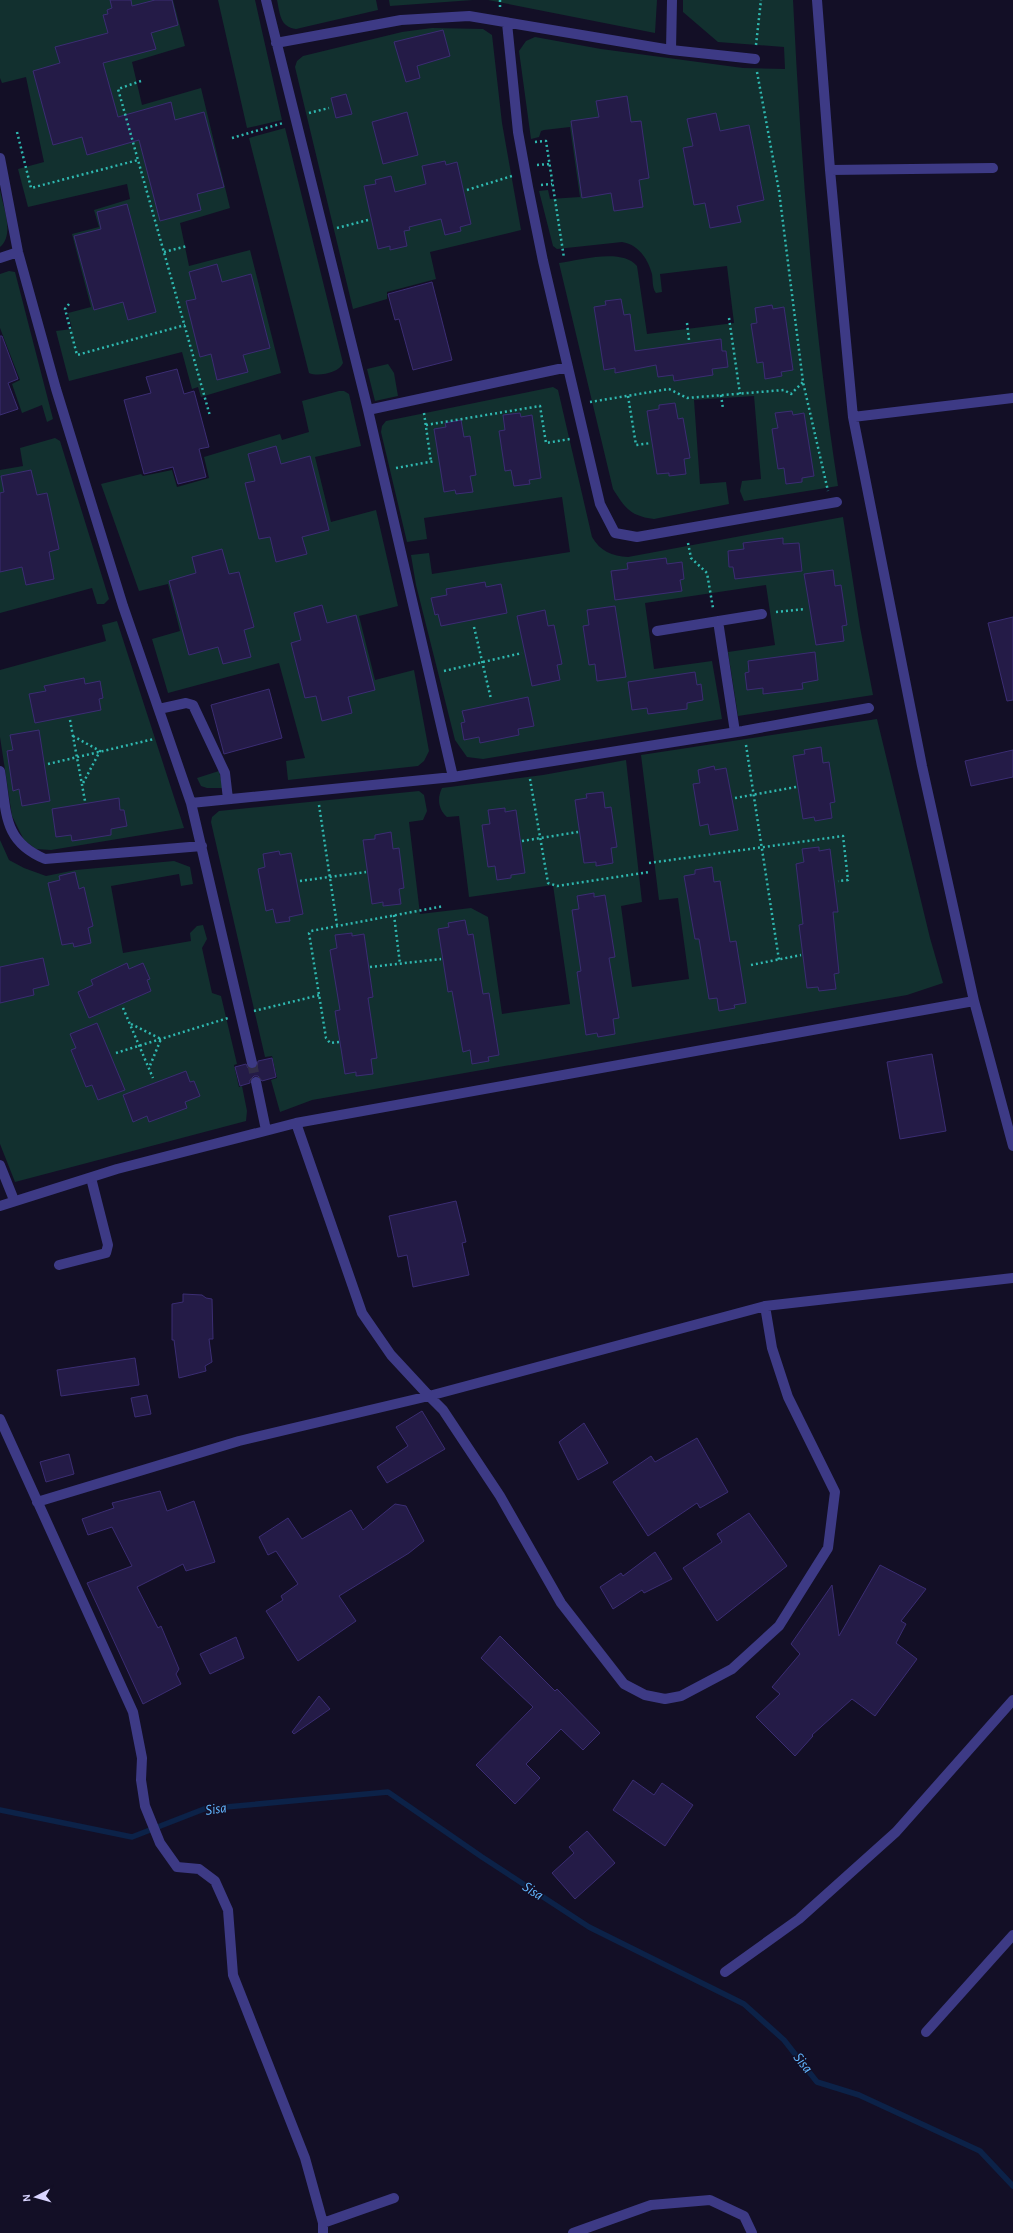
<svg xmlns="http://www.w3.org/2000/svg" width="1013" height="2233" viewBox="0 0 1013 2233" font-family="'Alegreya Sans',sans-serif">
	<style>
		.green { fill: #12302f }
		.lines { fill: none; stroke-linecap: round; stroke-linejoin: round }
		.stream { stroke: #0c2248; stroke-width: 5.5 }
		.building { fill: #241b47; stroke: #3b2d73 }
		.minor-tunnel { stroke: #312d47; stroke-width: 10; stroke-dasharray: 10 5; stroke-linecap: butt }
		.path { stroke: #2fb8b0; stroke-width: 2.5; stroke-dasharray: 2 3; stroke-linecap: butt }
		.service { stroke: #3d3a85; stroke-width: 10 }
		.minor { stroke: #3d3a85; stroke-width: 10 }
		.labels { text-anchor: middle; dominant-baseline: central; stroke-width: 3; stroke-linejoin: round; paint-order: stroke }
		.water-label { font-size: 15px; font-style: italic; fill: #62b6ff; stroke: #130f26 }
	</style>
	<rect width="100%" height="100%" fill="#130f26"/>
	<path class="green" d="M0,0H173L185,46L132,62L142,105L201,88L230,208L180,223L189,266L250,250L281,373L201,397L198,387L192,389L182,352L69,381L56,331L72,329L68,313L91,307L72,234L99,227L94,210L130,199L127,184L28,207L18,169L44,162L26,77L2,83L0,78Z
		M218,0H255L282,120L247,128Z
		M277,0H376L378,10L296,29C280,27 280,14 277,0Z
		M389,0H473L390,6Z
		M488,0H657L655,33Z
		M683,0H793C801,162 813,325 838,486L744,501L740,491L742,481L761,479L754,396L694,400L700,484L726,482L729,504L654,519C630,516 625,508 613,489L559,263C581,260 622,248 637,266L647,334L734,323L727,266L660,274L662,292L656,293C652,288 653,280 652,274C648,259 638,244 622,242L557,249L553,246L539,191L548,190L550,199L580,197L570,127L544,130L541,131L539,137L531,139L519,51L526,41L535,37L601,49L743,68L785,69L784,47L718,42L683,12Z
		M432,28L483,29L492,35L502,123L521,230L430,252L436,279L387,292V299L353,309L295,67L297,61L303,56L402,32Z
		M285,128L343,363C339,373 318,377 309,373L249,138Z
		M0,190C3,207 15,234 0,247Z
		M9,271L15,272L53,419L47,422L42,405L22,413L12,384L20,380L0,328V274Z
		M388,364L394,373L398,396L375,401L367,369Z
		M553,387L558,390L592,537C600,551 612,556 628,557L843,517L860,627L873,695L738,716L728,652L775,645L766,585L645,603L654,669L712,661L722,719L483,759L467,757L455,740L416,585L411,555L429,553L432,574L570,552L562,497L424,518L427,539L407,542L381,432L382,426L386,421Z
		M339,391H344L349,394L361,446L315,457L331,522L376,510L398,606L359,616L375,680L414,670L429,751L424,761L418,766L288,780L286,761L305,758L279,663L168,693L152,639L180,631L168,584L139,591L101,484L141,474L143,476L172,470L177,487L209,478L204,457L280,434L282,440L309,432L302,401Z
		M55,438L60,441L109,599L104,604H97L92,588L0,613V470L23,466L20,448Z
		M117,621L184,828L51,850L36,849L24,840L12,816L0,737V670L106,641L102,625Z
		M877,719L930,938L943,983L907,995L312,1100L280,1112L271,1080L277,1078L272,1056L265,1057L211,822L212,817L219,811L419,791L424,795L427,811L423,820L409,822L420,914L471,908L488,917L502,1014L570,1004L553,885L469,897L459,816L447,817C438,809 437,798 442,788L543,775L626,760L642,902L621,906L632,987L689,979L678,898L659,900L641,755Z
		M219,771L223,788H207L201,786L197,778Z
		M0,840L9,860L24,868L46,876L76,870L174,861L190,867L193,884L181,886L179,874L111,886L123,953L191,941L190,933L197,926L203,925L207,939L202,948L212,993L221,996L237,1064L234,1065L239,1087L242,1086L247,1111L246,1121L15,1182L0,1144Z"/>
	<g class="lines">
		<path class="stream" d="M0,1810L132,1837L204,1809L388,1792L482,1857L589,1927L744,2004L784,2040L817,2082L859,2095L980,2151L1013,2186"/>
	</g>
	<path class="building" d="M110,0H131L132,6L155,0H172L178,25L151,33L156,49L103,63L118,117L171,102L175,120L204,112L224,187L197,194L201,210L160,221L139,140L87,155L82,137L53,145L33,71L60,63L55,47L108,33L103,15L108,14L107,10L112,8Z
		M443,30L450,56L417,66L420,78L406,82L394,42Z
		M346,94L352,114L336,118L331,98Z
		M627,96L631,122L641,121L649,178L639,180L643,207L614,211L611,193L582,198L571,121L599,117L596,101Z
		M407,112L418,155L383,164L372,122Z
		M716,113L720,131L749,125L764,200L737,206L741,222L710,228L705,203L694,205L683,148L693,146L687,119Z
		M445,161L446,165L457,162L471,224L460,227L461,231L445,235L441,219L409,227L410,230L404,231L407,246L390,250V246L378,249L364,186L376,184L375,180L391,176L395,192L426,184L422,166Z
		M127,204L156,312L128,320L123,302L94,310L74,236L101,229L97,212Z
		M217,264L222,282L251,274L270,348L243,355L248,372L217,380L211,354L200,357L186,301L196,299L189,272Z
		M432,282L452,360L413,370L399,319L395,320L388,294Z
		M621,299L624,315L630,314L635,351L721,339L722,351H726L728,367L712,369L713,375L674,381L673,375L658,377L656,365L615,373V368L604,370L594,307L606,305L605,301Z
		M772,305L773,309L784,307L793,370L781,372L782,376L765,379L763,362L757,363L751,324L757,323L755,308Z
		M0,336H2L18,379L8,383L18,409L0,415Z
		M177,369L184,394L194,391L209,447L199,449L206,477L178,484L173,467L144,474L124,400L151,393L146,377Z
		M675,403L678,419L683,418L690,458L684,459L686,474L669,476V473L657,474L647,411L659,409V405Z
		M792,411L793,415L804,413L814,476L802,478V482L786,484L784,468L778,469L772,429L778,428L775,413Z
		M520,413L521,417L532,415L541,478L529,480L530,484L514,486L511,470L505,471L499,431L505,430L503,415Z
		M461,420L464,437L470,436L476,475L470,476L473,492L456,494L455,490L444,492L434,429L446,427L445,423Z
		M276,446L281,464L310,456L329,530L302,537L307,554L276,562L270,537L259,539L245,483L255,481L248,454Z
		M31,470L37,495L47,493L59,549L49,552L54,579L26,585L22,567L0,572V493L4,492L1,476Z
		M783,538V544L799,543L802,571L735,579L733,567H729L728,551L744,549L743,543Z
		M222,549L229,574L239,572L254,627L244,630L251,657L223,664L218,647L189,655L169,581L196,573L192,557Z
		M666,558L667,564L682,562L684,579L680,580L682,591L615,600L611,571L628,569L627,563Z
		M833,570L835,586L841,585L847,625L842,626L844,641L816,645L804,574Z
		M485,582L486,587L501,584L507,613L441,626L438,614L435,615L431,598L447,595L446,589Z
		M322,605L327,623L356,615L375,690L348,697L352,713L322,721L316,696L305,698L291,643L301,640L294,613Z
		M615,606L626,677L597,681L595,664L589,665L583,626L589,625L587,610Z
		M545,610L548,626L554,625L562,664L557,665L560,680L532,686L517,616Z
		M1013,617V700L1007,701L988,623Z
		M815,652L818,680L802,683L803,689L763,694V688L747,690L745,673L749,672L748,661Z
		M695,672L697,685L701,684L703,700L687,703V709L648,714L647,708L632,710L628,682Z
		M84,678L85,684L100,681L103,698L99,699L101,710L35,723L29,694L46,691L44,686Z
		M269,689L282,738L224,754L211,705Z
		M528,697L534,726L518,729L519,735L480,743L479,737L464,740L461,723L465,722L462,711Z
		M39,730L50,801L22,806L19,789L13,791L7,751L13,750L10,735Z
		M821,747L823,763L829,762L835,802L830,803L832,818L815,821L814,817L803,819L793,756L805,754L804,750Z
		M1013,750V777L971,786L965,761Z
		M714,766L715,770L726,768L738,830L710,835L708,824L700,826L693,784L700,783L698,770Z
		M603,792L605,808L611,807L617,847L611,848L613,863L596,866V862L584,863L575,800L587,798L586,794Z
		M119,798L120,810H124L127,826L111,829V835L86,839L72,841L71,835L56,837L52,809Z
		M505,808V812L516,810L525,873L511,875V878L497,880L495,866L488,867L482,825L490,824L488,810Z
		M391,832L393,849L399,848L404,888L399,889L401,904L383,906V902L372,904L363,840L375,839V835Z
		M819,847V851L830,849L838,912H833L839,973L834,974L836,989L819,991L818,987L807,988L799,925L803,924L796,864L804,862L802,849Z
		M279,851L280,855L291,853L303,914L289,917L290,921L276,923L273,909L266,911L258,869L265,867L263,854Z
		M712,867L714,882L720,881L730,942L736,941L746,1003L734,1005L735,1008L719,1011L717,998L709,999L699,939H695L684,876L695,874V870Z
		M75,872L79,889L84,887L93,926L88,928L91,943L74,947L73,943L62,945L48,883L60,880L59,876Z
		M594,893V897L605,895L615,957L609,958L619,1018L613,1019L615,1034L598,1037L597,1033L586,1035L577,972L581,971L572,910L579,909L577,896Z
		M465,920L468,935L473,934L483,994L489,993L499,1055L488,1057L489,1061L472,1064L470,1050L463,1052L452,991L448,992L438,929L449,927L448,923Z
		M352,933V936L364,934L373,997L368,998L377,1058L371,1059L373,1074L356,1076V1072L345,1074L335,1011L340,1010L330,950L337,948L335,935Z
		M43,958L49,985L33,989L34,995L0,1003V967Z
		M127,963L129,969L143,963L150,979L147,980L151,991L89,1018L78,992L93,985L91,980Z
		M97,1023L125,1090L98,1100L92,1085L86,1087L71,1050L76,1048L70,1034Z
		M932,1054L946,1131L900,1139L887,1062Z
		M272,1058L276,1077L262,1081L258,1076H254L250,1080V1083L240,1086L235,1067L246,1064L248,1068L253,1069L257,1067L258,1061Z
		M186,1071L190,1082L194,1081L200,1096L185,1102L187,1108L149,1122L147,1116L133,1122L123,1095Z
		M456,1201L466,1242L462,1243L469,1275L413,1287L407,1255L398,1257L389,1216Z
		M183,1294L202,1295L206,1298L212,1299L213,1339H209L212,1362L205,1366L206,1371L179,1378L174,1340H172V1304L183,1302Z
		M135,1358L139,1385L61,1396L57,1370Z
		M147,1395L151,1414L135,1417L131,1398Z
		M422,1411L445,1449L387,1483L377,1467L408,1446L396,1427Z
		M584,1423L608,1463L578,1480L559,1442Z
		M697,1438L728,1492L700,1508L697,1503L648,1536L613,1482L651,1456L655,1462Z
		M69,1454L74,1474L46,1482L40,1462Z
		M160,1491L167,1511L194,1501L215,1562L186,1571L183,1564L137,1587L158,1628L161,1626L179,1669L176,1674L181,1684L143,1704L87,1583L132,1566L112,1527L88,1535L82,1519L114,1508L112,1503Z
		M395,1504L406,1506L424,1541L409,1553L339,1596L356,1621L298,1661L266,1611L283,1600L281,1596L298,1584L276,1551L268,1555L259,1537L288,1518L302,1539L351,1510L363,1530Z
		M749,1513L787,1566L717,1621L683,1568L722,1542L717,1534Z
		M655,1552L672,1579L644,1593L642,1590L613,1609L600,1587L621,1573L623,1576Z
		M880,1565L926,1589L901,1621L906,1624L896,1643L917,1659L875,1716L852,1699L812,1735L813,1736L795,1756L756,1717L780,1694L772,1687L800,1654L791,1644L832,1585L839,1636Z
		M500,1636L555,1691L557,1689L600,1733L583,1750L561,1729L526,1764L540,1778L515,1804L476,1765L533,1707L481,1658Z
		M236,1637L244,1658L210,1674L200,1654Z
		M319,1696L330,1709L294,1734L292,1732Z
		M633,1780L654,1795L662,1783L693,1805L665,1846L613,1810Z
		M587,1831L615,1863L575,1899L552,1873L574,1853L569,1847Z"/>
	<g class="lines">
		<path class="minor-tunnel" d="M252,1063L256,1082"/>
		<path class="path" d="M500,7V0
			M756,45L761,0
			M757,72L779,191L803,382L828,491
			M141,81L118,89L210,416
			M309,113L329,108
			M17,132L31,188L138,160
			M232,138L283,123
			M535,142L546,141L564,258
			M537,165L549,164
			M541,185L552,184
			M467,190L512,176
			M337,228L368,220
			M164,252L187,246
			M69,304L65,309L77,355L185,325
			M729,318L740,394
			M687,323L689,340
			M721,395L723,409
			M628,396L636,445L651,443
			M590,402L669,389L687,398L784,390L791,394L803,382
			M424,413L431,462
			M426,425L540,406L546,443L570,439
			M396,468L435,461
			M688,543L691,558L707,573L713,608
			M776,612L805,609
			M474,627L491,699
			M444,671L522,653
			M70,720L85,801
			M73,736L100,751L82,785
			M746,745L779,960
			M48,764L154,739
			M530,779L548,883L557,886L650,872
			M735,798L796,787
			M319,805L337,925
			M522,841L578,832
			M649,863L843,836L848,880L838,881
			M300,881L366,872
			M394,915L400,964
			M751,965L801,955
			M370,967L441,959
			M123,1008L153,1078
			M254,1011L320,995
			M131,1024L161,1039L149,1068
			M339,1042L330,1043L326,1038L309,933L311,931L444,906
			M116,1053L228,1018"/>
		<path class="service" d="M718,621L735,732
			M657,631L762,614
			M0,1165L14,1200
			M59,1265L106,1253L108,1245L91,1178"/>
		<path class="minor" d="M266,0L368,410L453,777
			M817,0L830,170L853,417L922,766L974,1001
			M507,23L518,132L528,187L543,261L600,504L615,533L637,537L837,502
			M276,43L401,20L469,16L671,50L755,59
			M671,50L672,0
			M0,158L18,252L56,389L123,606L191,803L252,1063
			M830,170L993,168
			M0,258L18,252
			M368,410L568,367
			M853,417L1013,398
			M159,709L186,703L193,705L225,773L228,799
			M0,771C7,812 2,841 45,859L202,846
			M191,803L453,777L743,731L869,708
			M256,1082L266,1130
			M296,1123L362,1313L391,1355L429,1396L765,1306L1013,1278
			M0,1206L117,1169L296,1123L974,1001L1013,1146
			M0,1419L133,1712L142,1758L141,1780L145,1806L160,1843L177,1867L199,1869L215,1881L228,1910L233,1975L305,2158L323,2223V2233
			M37,1502L239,1441L429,1396L443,1410L500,1496L561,1603L624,1684L645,1695L665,1699L681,1696L732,1669L779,1626L828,1548L835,1492L788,1397L772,1348L765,1306
			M725,1972L799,1919L896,1832L1013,1700
			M926,2032L1013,1935
			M323,2223L394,2198
			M573,2233L651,2205L710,2200L744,2216L752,2233"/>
	</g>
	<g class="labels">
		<g class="water-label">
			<text transform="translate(216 1809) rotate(-8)">Sisa</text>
			<text transform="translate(533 1891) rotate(33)">Sisa</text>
			<text transform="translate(803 2063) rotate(51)">Sisa</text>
		</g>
	</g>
	<g transform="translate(36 2197) rotate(264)" stroke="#130f26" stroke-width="3" paint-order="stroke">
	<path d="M0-3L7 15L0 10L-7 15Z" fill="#d9d4ff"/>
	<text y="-6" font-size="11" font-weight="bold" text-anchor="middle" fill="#d9d4ff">N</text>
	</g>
</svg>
